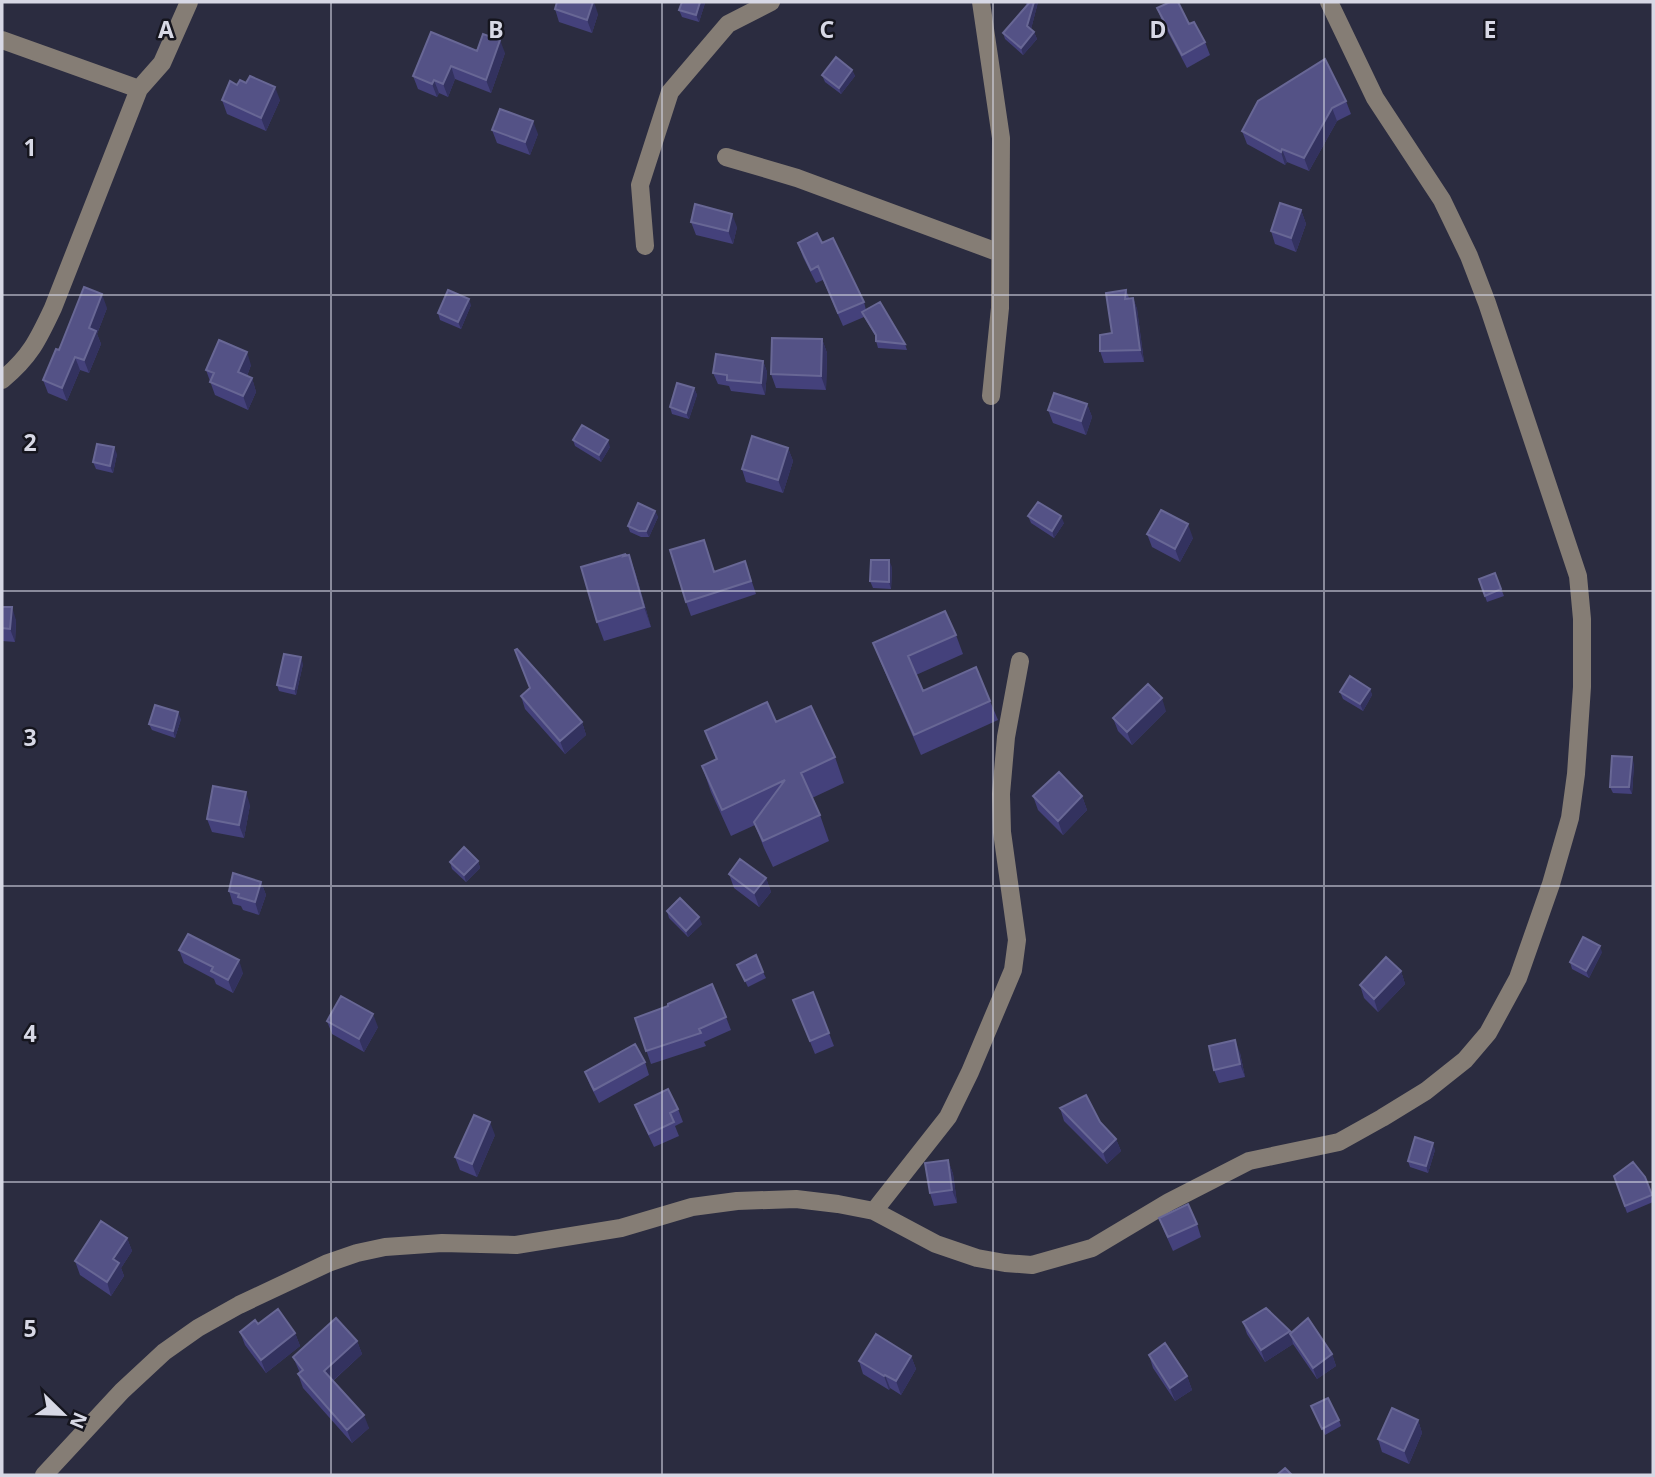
<svg xmlns="http://www.w3.org/2000/svg" width="1655" height="1477" viewBox="0 0 1655 1477" font-family="'Noto Sans',sans-serif">
	<style>
		.lines { fill: none; stroke-linecap: round; stroke-linejoin: round }
		.minor { stroke: #857d75; stroke-width: 18 }
		.wall { fill: #44417b }
		.shaded-wall { fill: #33325f }
		.building { fill: #545286; stroke: #686795; stroke-width: 2 }
		.grid { fill: none; stroke: #d7d8e5; stroke-width: 2; stroke-opacity: 0.55 }
		.grid-label { font-size: 23px; text-anchor: middle; font-weight: bold; fill: #d7d8e5; stroke: #15151e; stroke-width: 5; stroke-linejoin: round; paint-order: stroke }
	</style>
	<rect width="100%" height="100%" fill="#2b2c40"/>
	<g class="lines">
		<path class="minor" d="M981,2L1001,138L1000,308L991,396
			M2,40L139,89
			M726,157L797,178L1000,253
			M645,246L640,185L670,92L728,24L771,2
			M2,380C30,357 38,340 53,308L139,89L162,63L189,2
			M874,1211L948,1117L970,1072L1013,970L1017,940L1002,832L1001,794L1006,737L1020,661
			M44,1475L122,1391L164,1352L198,1328L239,1305L328,1263L357,1253L385,1247L442,1243L516,1245L621,1228L692,1207L737,1201L796,1199L838,1204L874,1211L936,1244L977,1258L1005,1263L1032,1265L1092,1248L1169,1202L1249,1161L1339,1142L1382,1118L1426,1091L1465,1060L1488,1033L1518,978L1551,884L1570,818L1576,774L1582,687V619L1578,576L1487,303L1469,256L1442,200L1375,98L1329,2"/>
	</g>
	<path class="wall" d="M1023,2H1038L1031,29L1034,32L1037,39L1023,55L1005,39L1003,33L1027,4Z
		M705,3L699,22L682,17L679,10Z
		M1157,8L1189,24L1205,42L1210,55L1187,68L1162,21Z
		M555,9L598,14L592,33L559,22Z
		M477,51L505,53L491,93L455,79L448,97L439,93L437,97L418,89L413,76Z
		M852,70L855,76L841,94L825,82L822,75Z
		M222,100H280L266,131L227,114Z
		M1346,101L1351,114L1337,121L1309,171L1287,162L1285,165L1247,144L1242,131Z
		M492,130L538,134L530,155L497,143Z
		M1301,210L1306,224L1296,252L1275,244L1271,231Z
		M691,222L737,227L733,244L696,235Z
		M798,243H822L864,302L866,310L905,344L907,350L878,348L876,341V337L864,317L843,326L823,280L816,283L803,257Z
		M1126,290L1129,298H1133L1137,309L1144,362L1104,363L1100,351L1112,333Z
		M471,305L461,329L440,320L438,313Z
		M107,308L97,334L101,344L89,373L80,370L67,401L48,393L43,380L59,350Z
		M822,339L827,353L826,390L776,388L771,374Z
		M763,361L767,372L765,395L731,391L729,386L718,384L713,373Z
		M251,365L247,376L252,378L256,392L248,410L215,395L206,370Z
		M694,388L697,395L689,419L672,414L670,407Z
		M1087,404L1092,417L1086,435L1053,423L1048,410Z
		M573,440L610,447L601,462L575,446Z
		M788,448L793,461L783,493L746,482L742,469Z
		M117,454L113,473L96,469L93,462Z
		M655,511L658,517L649,537H641L630,532L628,526Z
		M1028,516L1064,523L1054,538L1031,523Z
		M1147,534L1193,538L1180,562L1152,547Z
		M704,540L714,572L745,561L756,594L691,616L686,602Z
		M626,554V556L629,555L636,575L651,627L604,641L597,622Z
		M892,567L891,589L873,588L870,581Z
		M1495,573L1504,596L1487,602L1479,579Z
		M2,607L16,620L15,642L2,641Z
		M956,635L963,654L916,675L923,691L990,701L998,720L921,755L881,663L873,643Z
		M303,664L296,695L279,691L277,685Z
		M530,688L582,722L586,735L565,754L525,709L521,696Z
		M1370,689L1372,695L1363,711L1343,699L1340,692Z
		M1166,711L1132,745L1118,731L1113,718Z
		M181,719L175,738L152,730L149,724Z
		M776,722L835,757L844,783L812,798L820,815L829,841L773,867L764,848L755,825L731,836L711,792L702,766L716,759L705,731Z
		M1634,764L1632,794L1613,793L1610,787Z
		M1033,796H1082L1087,810L1063,835L1038,810Z
		M250,805L244,838L212,832L207,819Z
		M478,861L480,868L466,882L452,869L450,862Z
		M729,874L766,878L771,892L759,907L734,888Z
		M261,882L266,895L259,915L243,910L241,906L233,904L229,891Z
		M667,911L702,924L688,937L669,918Z
		M179,950L243,973L233,993L216,984L214,979L184,963Z
		M1602,952L1589,978L1572,969L1570,962Z
		M737,965L763,972L766,978L748,987Z
		M1401,971L1405,984L1378,1012L1364,998L1360,985Z
		M813,992L834,1046L815,1054L793,1000Z
		M726,1017L731,1030L704,1042L706,1046L651,1064L635,1018Z
		M327,1021L378,1027L364,1052L332,1034Z
		M1240,1053L1245,1077L1219,1083L1214,1070Z
		M645,1062L649,1075L599,1103L590,1085L585,1072Z
		M635,1105L678,1109L683,1122L675,1126L679,1136L654,1147L640,1118Z
		M1060,1108L1100,1122L1116,1139L1121,1151L1107,1164L1064,1121Z
		M495,1135L477,1177L460,1170L455,1157Z
		M1435,1150L1428,1173L1410,1167L1408,1161Z
		M948,1160L953,1174L957,1203L934,1206L930,1193Z
		M1614,1176L1645,1177L1653,1202L1627,1213Z
		M1159,1218L1197,1224L1201,1237L1173,1251L1164,1231Z
		M127,1238L132,1251L121,1268L124,1276L111,1296L80,1275L75,1261Z
		M1243,1322L1290,1331L1291,1334L1332,1354L1336,1366L1317,1379L1293,1344L1265,1362L1247,1334Z
		M258,1324L295,1333L300,1346L266,1373L245,1345L240,1332Z
		M357,1341L362,1354L333,1381L369,1428L352,1443L303,1388L298,1374L300,1373L293,1357Z
		M1149,1355L1187,1376L1192,1390L1175,1401L1153,1368Z
		M911,1356L916,1369L901,1395L890,1388L889,1390L863,1374L859,1361Z
		M1311,1406L1339,1420L1341,1426L1325,1435Z
		M1418,1420L1422,1433L1409,1464L1382,1452L1378,1439Z"/>
	<path class="shaded-wall" d="M594,2L598,14L592,33L587,20Z
		M700,2L705,3L699,22L696,15Z
		M1034,2H1038L1030,33L1027,26Z
		M1034,32L1037,39L1023,55L1021,48Z
		M500,40L505,53L491,93L486,80Z
		M451,66L455,79L448,97L443,84Z
		M852,70L855,76L841,94L839,88Z
		M434,80L439,93L437,97L432,84Z
		M275,87L280,100L266,131L261,118Z
		M1332,108L1337,121L1309,171L1304,158Z
		M533,121L538,134L530,155L525,142Z
		M1282,149L1287,162L1285,165L1281,152Z
		M1301,210L1306,224L1296,252L1291,238Z
		M732,214L737,227L733,244L728,231Z
		M102,294L107,308L97,334L101,344L89,373L84,360L89,328Z
		M1133,298L1137,309L1144,362L1140,350Z
		M469,299L471,305L461,329L458,322Z
		M822,339L827,353L826,390L821,376Z
		M247,352L251,365L243,386L238,372Z
		M75,357L80,370L67,401L62,388Z
		M763,361L767,372L765,395L761,383Z
		M252,378L256,392L248,410L243,396Z
		M694,388L697,395L689,419L686,413Z
		M1087,404L1092,417L1086,435L1081,421Z
		M608,440L610,447L601,462L599,455Z
		M114,447L117,454L113,473L110,466Z
		M788,448L793,461L783,493L778,480Z
		M655,511L658,517L649,537L646,531Z
		M1061,516L1064,523L1054,538L1052,531Z
		M1188,524L1193,538L1180,562L1175,549Z
		M629,555L636,575L651,627L644,607Z
		M889,560L892,567L891,589L889,582Z
		M12,607L16,620L15,642L10,629Z
		M301,657L303,664L296,695L294,689Z
		M1370,689L1372,695L1363,711L1360,704Z
		M1162,698L1166,711L1132,745L1127,732Z
		M178,712L181,719L175,738L173,731Z
		M582,722L586,735L565,754L560,741Z
		M1632,757L1634,764L1632,794L1629,787Z
		M246,792L250,805L244,838L239,825Z
		M1082,796L1087,810L1063,835L1058,821Z
		M478,861L480,868L466,882L464,875Z
		M766,878L771,892L759,907L754,893Z
		M261,882L266,895L259,915L255,902Z
		M699,917L702,924L688,937L686,931Z
		M1600,946L1602,952L1589,978L1586,971Z
		M239,960L243,973L233,993L228,980Z
		M1401,971L1405,984L1378,1012L1374,999Z
		M373,1014L378,1027L364,1052L359,1039Z
		M1235,1040L1240,1053L1245,1077L1240,1064Z
		M490,1122L495,1135L477,1177L472,1164Z
		M1116,1139L1121,1151L1107,1164L1103,1152Z
		M1433,1143L1435,1150L1428,1173L1426,1166Z
		M948,1160L953,1174L957,1203L952,1190Z
		M127,1238L132,1251L121,1268L124,1276L111,1296L107,1282L113,1259Z
		M1290,1331L1293,1344L1265,1362L1261,1350Z
		M295,1333L300,1346L266,1373L261,1360Z
		M357,1341L362,1354L329,1384L324,1371Z
		M1332,1354L1336,1366L1317,1379L1313,1368Z
		M911,1356L916,1369L901,1395L896,1381Z
		M885,1375L890,1388L889,1390L884,1376Z
		M1187,1376L1192,1390L1175,1401L1170,1388Z
		M364,1415L369,1428L352,1443L347,1430Z
		M1418,1420L1422,1433L1409,1464L1404,1451Z"/>
	<path class="building" d="M557,2H593L587,20L555,9Z
		M682,2H700L696,15L679,10Z
		M1030,2H1034L1027,26L1034,32L1021,48L1003,33Z
		M1170,2H1178L1189,24L1194,22L1205,42L1182,55L1157,8Z
		M431,32L477,51L483,34L500,40L486,80L451,66L443,84L434,80L432,84L413,76Z
		M836,57L852,70L839,88L822,75Z
		M1325,59L1346,101L1332,108L1304,158L1282,149L1281,152L1242,131L1258,101Z
		M250,76L275,87L261,118L222,100L230,81L237,85L240,80L246,83Z
		M500,109L533,121L525,142L492,130Z
		M1280,203L1301,210L1291,238L1271,231Z
		M695,204L732,214L728,231L691,222Z
		M817,233L822,243L833,238L864,302L838,313L818,266L811,270L798,243Z
		M84,287L102,294L89,328L96,331L84,360L75,357L62,388L43,380L56,349L59,350Z
		M448,290L469,299L458,322L438,313Z
		M1126,290L1125,299L1133,298L1140,350L1100,351V335L1112,333L1106,293Z
		M880,302L905,344L876,341V335L862,312Z
		M772,338L822,339L821,376L771,374Z
		M219,340L247,352L238,372L252,378L243,396L210,382L214,373L206,370Z
		M716,354L763,361L761,383L727,380V375L713,373Z
		M677,383L694,388L686,413L670,407Z
		M1054,393L1087,404L1081,421L1048,410Z
		M582,425L608,440L599,455L573,440Z
		M752,436L788,448L778,480L742,469Z
		M97,444L114,447L110,466L93,462Z
		M1038,502L1061,516L1052,531L1028,516Z
		M638,503L655,511L646,531H639L628,526Z
		M1161,510L1188,524L1175,549L1147,534Z
		M704,540L714,572L745,561L751,581L686,602L670,550Z
		M626,554L624,556L629,555L644,607L597,622L581,567Z
		M871,560H889V582L870,581Z
		M1495,573L1501,589L1485,596L1479,579Z
		M2,607H12L10,629L2,628Z
		M945,611L956,635L908,656L923,691L976,667L990,701L914,735L873,643Z
		M517,649L582,722L560,741L521,696L530,688L515,650Z
		M284,654L301,657L294,689L277,685Z
		M1350,676L1370,689L1360,704L1340,692Z
		M1148,684L1162,698L1127,732L1113,718Z
		M767,702L776,722L811,706L835,757L801,773L820,815L763,841L754,822L785,780L722,810L702,766L717,759L705,731Z
		M155,705L178,712L173,731L149,724Z
		M1612,756L1632,757L1629,787H1610Z
		M1059,772L1082,796L1058,821L1033,796Z
		M213,786L246,792L239,825L207,819Z
		M464,847L478,861L464,875L450,862Z
		M740,859L766,878L754,893L729,874Z
		M233,873L261,882L255,902L238,897L239,894L229,891Z
		M680,898L699,917L686,931L667,911Z
		M188,934L239,960L228,980L211,971L213,967L179,950Z
		M1583,937L1600,946L1586,971L1570,962Z
		M756,955L763,972L745,981L737,965Z
		M1386,957L1401,971L1374,999L1360,985Z
		M712,984L726,1017L699,1029L701,1033L646,1051L635,1018L668,1006V1004Z
		M813,992L829,1033L810,1041L793,1000Z
		M341,996L373,1014L359,1039L327,1021Z
		M1235,1040L1240,1064L1214,1070L1209,1046Z
		M635,1044L645,1062L594,1090L585,1072Z
		M668,1089L678,1109L670,1113L674,1122L649,1134L635,1105Z
		M1086,1095L1100,1122L1116,1139L1103,1152L1060,1108Z
		M474,1115L490,1122L472,1164L455,1157Z
		M1415,1137L1433,1143L1426,1166L1408,1161Z
		M948,1160L952,1190L930,1193L925,1163Z
		M1633,1162L1645,1177L1652,1195L1625,1206L1614,1176Z
		M1188,1204L1197,1224L1168,1237L1159,1218Z
		M101,1221L127,1238L113,1259L119,1263L107,1282L75,1261Z
		M1266,1308L1290,1331L1261,1350L1243,1322Z
		M278,1309L295,1333L261,1360L240,1332L255,1320L258,1324Z
		M336,1318L357,1341L324,1371L364,1415L347,1430L298,1374L303,1370L293,1357Z
		M1308,1318L1332,1354L1313,1368L1290,1334Z
		M876,1334L911,1356L896,1381L885,1375L884,1376L859,1361Z
		M1165,1343L1187,1376L1170,1388L1149,1355Z
		M1328,1398L1339,1420L1322,1429L1311,1406Z
		M1392,1408L1418,1420L1404,1451L1378,1439Z
		M1285,1468L1292,1475H1277Z"/>
	<path class="grid" d="M331,2V1475M662,2V1475M993,2V1475M1324,2V1475M2,295H1653M2,591H1653M2,886H1653M2,1182H1653"/>
	<g class="grid-label">
		<text x="166" y="38">A</text>
		<text x="496" y="38">B</text>
		<text x="827" y="38">C</text>
		<text x="1158" y="38">D</text>
		<text x="1490" y="38">E</text>
		<text x="30" y="156">1</text>
		<text x="30" y="451">2</text>
		<text x="30" y="746">3</text>
		<text x="30" y="1042">4</text>
		<text x="30" y="1337">5</text>
	</g>
	<rect width="1655" height="1477" fill="none" stroke="#d7d8e5" stroke-width="7"/>
	<g transform="translate(63 1414) rotate(113)" stroke="#15151e" stroke-width="5" paint-order="stroke">
	<path d="M0-5L12 26L0 18L-12 26Z" fill="#d7d8e5"/>
	<text y="-10" font-size="19" font-weight="bold" text-anchor="middle" fill="#d7d8e5">N</text>
	</g>
</svg>
